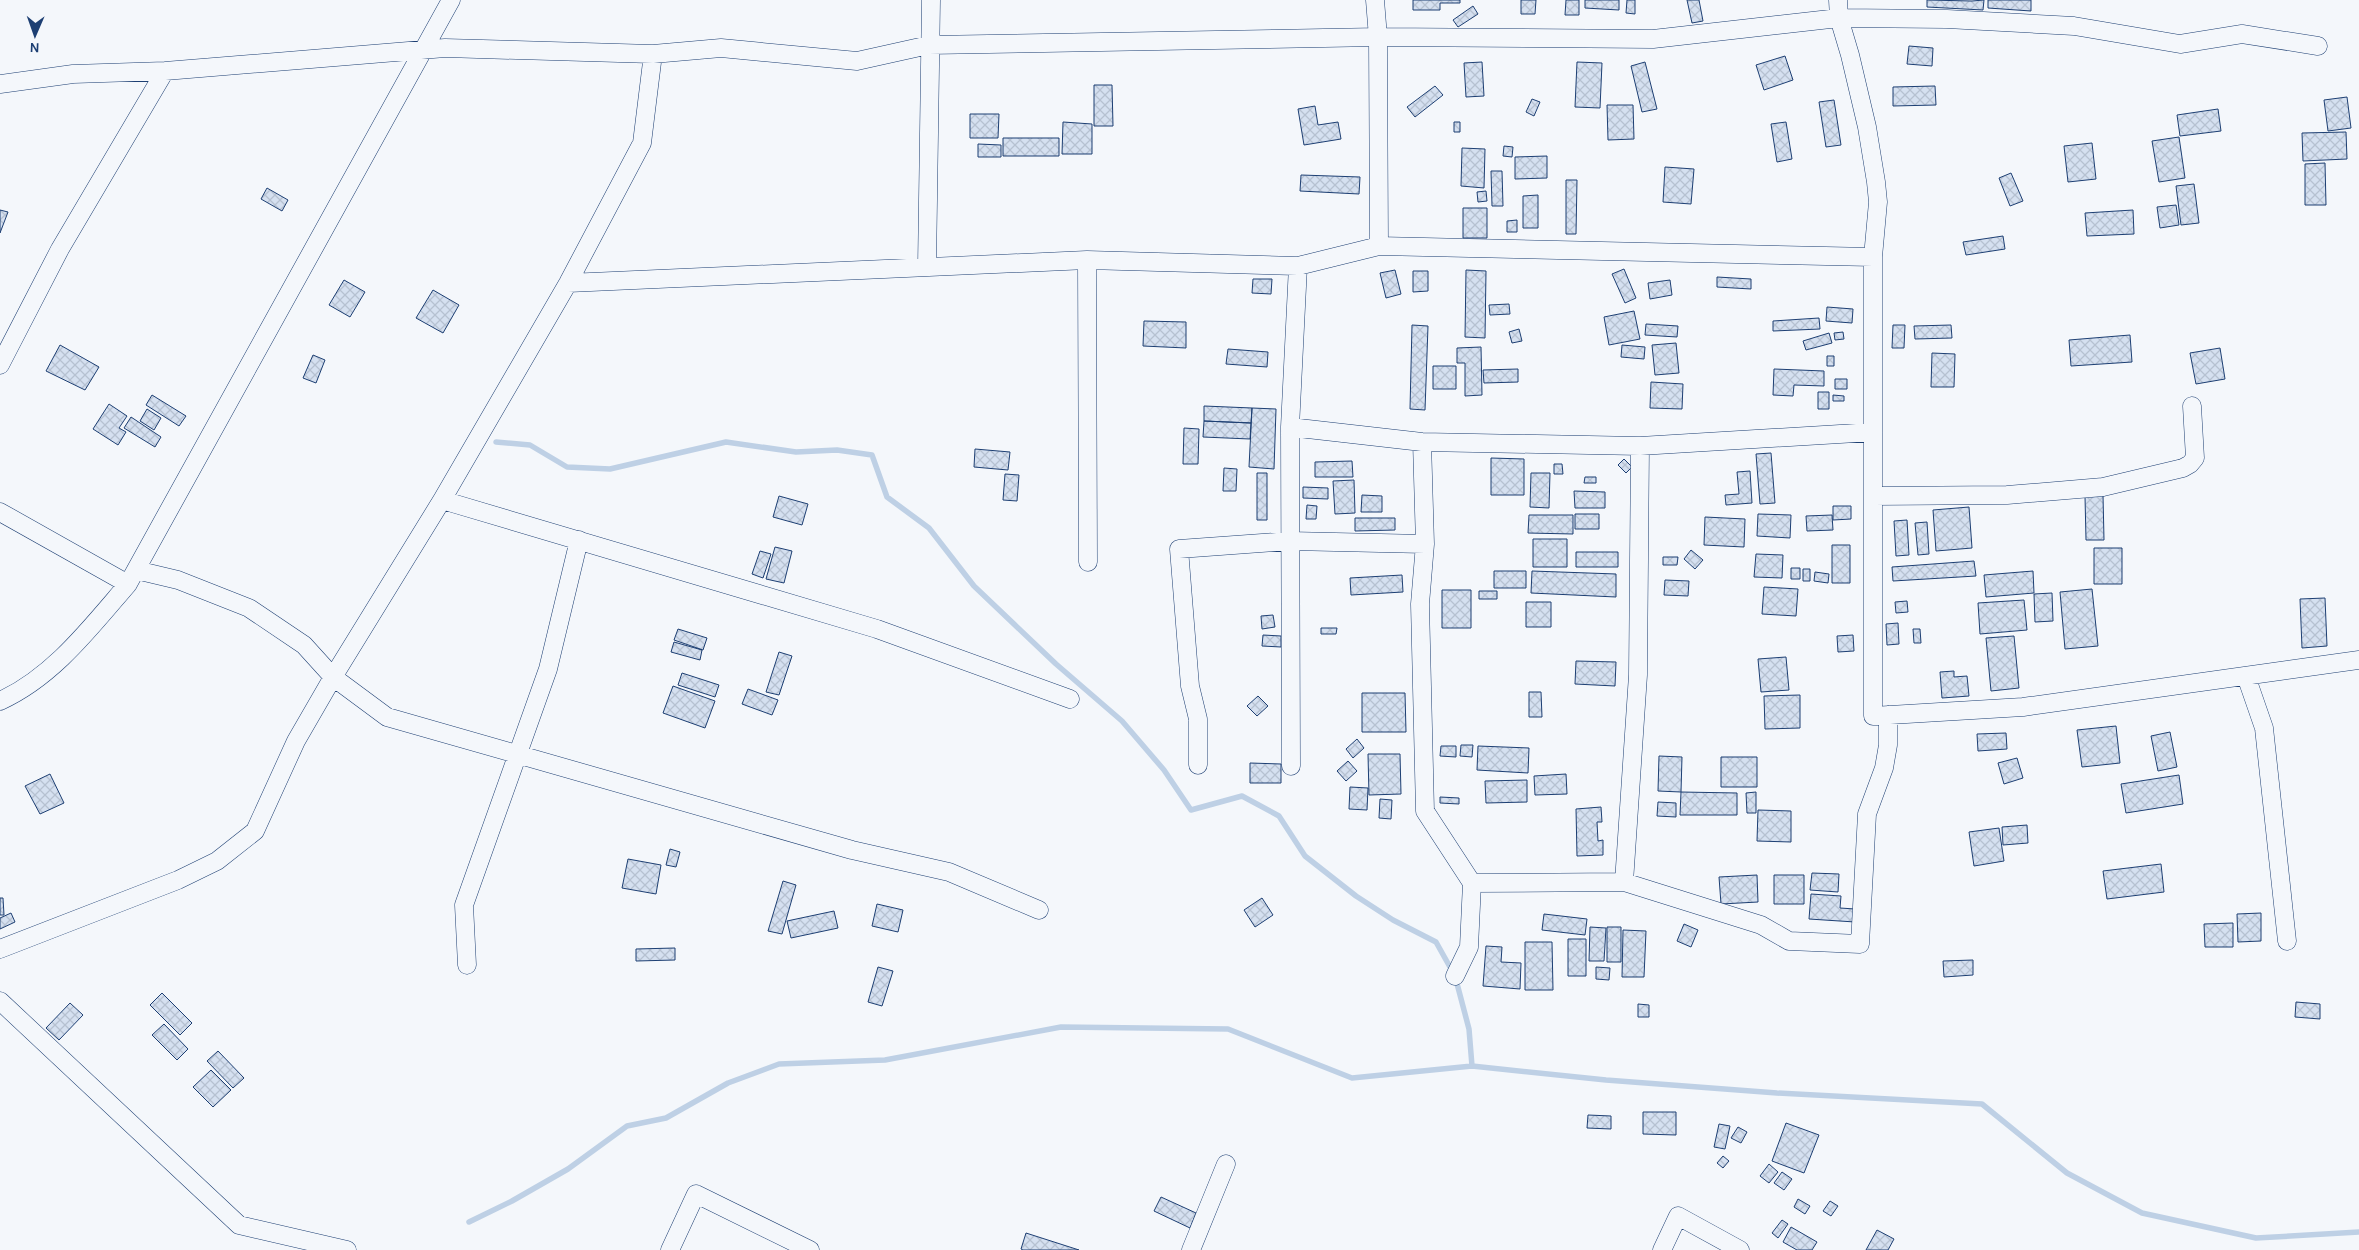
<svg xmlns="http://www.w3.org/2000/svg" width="2359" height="1250" viewBox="0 0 2359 1250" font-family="Karla,sans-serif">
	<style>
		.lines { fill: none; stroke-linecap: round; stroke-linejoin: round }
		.stream { stroke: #bed0e5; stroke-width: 5.5 }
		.building { fill: url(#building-cross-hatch); stroke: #1d3f73 }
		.street-casing { stroke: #1d3f73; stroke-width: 19 }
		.street { stroke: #f4f7fb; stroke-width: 18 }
	</style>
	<defs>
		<pattern id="building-cross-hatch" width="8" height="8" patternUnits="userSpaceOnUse" patternTransform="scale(1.25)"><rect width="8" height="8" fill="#d5e0f0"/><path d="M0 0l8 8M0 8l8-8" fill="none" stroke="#b6c1d1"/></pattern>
	</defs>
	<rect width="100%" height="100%" fill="#f4f7fb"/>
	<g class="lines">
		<path class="stream" d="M496,442L530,445L567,467L610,469L726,442L796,452L837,450L872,455L887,497L929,528L974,586L1056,664L1122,721L1164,770L1191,810L1242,796L1279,816L1305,856L1356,896L1393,920L1436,942L1455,976L1469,1029L1472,1066
			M469,1222L512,1201L568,1169L627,1126L666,1118L728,1083L779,1064L885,1060L1061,1027L1228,1029L1352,1078L1472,1066L1606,1080L1777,1093L1982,1104L2067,1173L2142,1213L2256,1238L2359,1232"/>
	</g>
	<path class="building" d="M1413,0H1460V3H1440V10H1413Z
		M1521,0H1536L1535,14H1521Z
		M1566,0H1579V15H1565Z
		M1585,0H1619V10L1585,8Z
		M1627,0H1635V14L1626,13Z
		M1687,0H1699L1703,21L1692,23Z
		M1927,0L1972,1L1984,0L1983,10L1927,7Z
		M1988,0H2031V11L1988,8Z
		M1473,6L1478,14L1458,27L1453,20Z
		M1909,46L1933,48L1932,66L1907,64Z
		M1785,56L1793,80L1764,90L1756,65Z
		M1482,62L1484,96L1466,97L1464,63Z
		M1577,62L1602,63L1600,108L1575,107Z
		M1645,62L1657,109L1642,112L1631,66Z
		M1094,85H1112L1113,126H1094Z
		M1435,86L1443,95L1415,117L1407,107Z
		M1935,86L1936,105L1893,106V87Z
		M2347,97L2351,128L2328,131L2324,100Z
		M1532,99L1540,102L1534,116L1526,112Z
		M1834,100L1841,145L1826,147L1819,102Z
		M1607,105H1633L1634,139L1608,140Z
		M1315,106L1318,125L1338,122L1341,139L1304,145L1298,109Z
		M2218,109L2221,131L2180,136L2177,115Z
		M970,114H999L998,138H970Z
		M1063,122L1092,124V154H1062Z
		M1454,122H1460V132H1454Z
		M1786,122L1792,159L1777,162L1771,124Z
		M2346,132L2347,159L2303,161L2302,133Z
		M2179,137L2185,178L2159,182L2152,141Z
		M1003,138H1059V156H1003Z
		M2092,143L2096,179L2068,182L2064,146Z
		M978,144L1001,145V157H978Z
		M1504,146L1513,147L1512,157L1503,156Z
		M1462,148L1485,149L1484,188L1461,186Z
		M1547,156V178L1515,179V157Z
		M2325,163L2326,205H2305V164Z
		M1665,167L1694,169L1691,204L1663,202Z
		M1491,171H1502L1503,206H1492Z
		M2011,173L2023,201L2010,206L1999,178Z
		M1301,175L1360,177L1359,194L1300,191Z
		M1566,180H1577L1576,234H1566Z
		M2194,184L2199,223L2181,225L2176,186Z
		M267,188L288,200L282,211L261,199Z
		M1486,191L1487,201L1478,202L1477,192Z
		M1538,195V228H1523V196Z
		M2176,205L2179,225L2160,228L2157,207Z
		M1463,208H1487V238H1463Z
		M0,210L8,212L0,233Z
		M2133,210L2134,234L2087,236L2085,213Z
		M1517,220V232H1507V221Z
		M2003,236L2005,249L1966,255L1963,242Z
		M1624,269L1636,298L1625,303L1612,274Z
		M1395,270L1401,294L1386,298L1380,273Z
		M1466,270L1486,271L1485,338L1465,337Z
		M1413,271H1428V291L1413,292Z
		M1717,277L1751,279V289L1717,287Z
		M1253,279H1272L1271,294L1252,293Z
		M344,280L365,292L350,317L329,305Z
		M1670,280L1672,295L1650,299L1648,283Z
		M433,290L459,305L443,333L416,318Z
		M1509,304L1510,314L1490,315L1489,305Z
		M1827,307L1853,309L1852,323L1826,321Z
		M1634,311L1640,339L1609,345L1604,317Z
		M1819,318L1820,329L1773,331V321Z
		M1144,321L1186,322V348L1143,346Z
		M1646,324L1678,326L1677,337L1645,335Z
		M1412,325L1428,326L1425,410L1410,409Z
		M1893,325H1905L1904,348H1892Z
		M1951,325L1952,338L1915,339L1914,326Z
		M1519,329L1522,341L1512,343L1509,332Z
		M1843,332L1844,339L1835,340L1834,333Z
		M1829,333L1832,343L1806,350L1803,341Z
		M2130,335L2132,362L2071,366L2069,340Z
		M1676,343L1679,373L1655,375L1652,345Z
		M60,345L99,367L85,390L46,371Z
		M1622,345L1645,347L1644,359L1621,357Z
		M1481,347L1482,395L1465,396V363H1457V348Z
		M2220,348L2225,379L2196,384L2190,353Z
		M1228,349L1268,352L1267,367L1226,364Z
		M1932,353L1955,354L1954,387H1931Z
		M313,355L325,360L316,383L303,378Z
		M1827,356H1834V366H1827Z
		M1433,366H1456V389H1433Z
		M1518,369V382L1484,383L1483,370Z
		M1774,369L1824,371V386L1794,385L1793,396L1773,395Z
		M1835,379H1847V389H1835Z
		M1651,382L1683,384L1682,409L1650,408Z
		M1818,392H1829V409H1818Z
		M152,395L186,416L179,426L146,405Z
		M1833,395L1844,396V401H1833Z
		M109,404L127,416L119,428L126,432L118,445L93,429Z
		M1204,406L1252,408L1251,423L1204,421Z
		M1252,408L1276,409L1274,469L1249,467Z
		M147,409L161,418L154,430L140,421Z
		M131,417L161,437L155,447L124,428Z
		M1204,421L1251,423L1250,439L1203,437Z
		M1184,428L1199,429L1198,464H1183Z
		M975,449L1010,452L1008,470L974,467Z
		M1771,453L1775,503L1760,504L1756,454Z
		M1491,458L1524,459V495H1491Z
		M1624,459L1632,467L1626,473L1618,465Z
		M1352,461L1353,477H1315V462Z
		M1554,464H1562L1563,474H1554Z
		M1224,468L1237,469L1236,491H1223Z
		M1750,471L1752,503L1726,505L1725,495L1739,494L1737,472Z
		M1257,473H1267V520H1257Z
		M1531,473H1550L1549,508L1530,507Z
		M1005,474L1019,475L1017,501L1003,500Z
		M1585,477H1596V483H1584Z
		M1354,480L1355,513L1335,514L1333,481Z
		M1303,487L1328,488V499L1303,498Z
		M1574,491L1605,492V508H1575Z
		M1362,495L1382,496V512H1361Z
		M2103,495L2104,540H2086L2085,496Z
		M779,496L808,504L802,525L773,517Z
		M1307,505L1317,506L1316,519H1306Z
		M1833,506H1851V519L1833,520Z
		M1969,507L1972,548L1936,551L1933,510Z
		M1575,514H1599V529H1575Z
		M1758,514L1791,515L1790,538L1757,536Z
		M1529,515H1573V534L1528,533Z
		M1832,515L1833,530L1807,531L1806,516Z
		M1705,517L1745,519L1744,547L1704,545Z
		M1355,518H1395V530L1355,531Z
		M1907,520L1909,555L1896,556L1894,521Z
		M1927,522L1929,554L1918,555L1915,523Z
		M1533,539H1567V567H1533Z
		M1832,545H1850V583H1832Z
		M775,547L792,551L784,583L766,579Z
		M2094,548H2122V584H2094Z
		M1691,550L1703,560L1695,569L1684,559Z
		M760,551L771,554L763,578L752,574Z
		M1576,552H1618V567H1576Z
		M1756,554L1783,555L1782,578L1754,577Z
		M1663,557H1678L1677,565H1663Z
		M1974,561L1976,576L1893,581L1892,567Z
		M1791,568H1800V579H1791Z
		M1803,569H1810V581H1803Z
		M1494,571H1526V588H1494Z
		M1532,571L1616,574V597L1531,593Z
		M2033,571L2034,593L1986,597L1984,575Z
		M1815,572L1829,574L1828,583L1814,581Z
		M1402,575L1403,592L1351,595L1350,578Z
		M1665,580L1689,581L1688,596L1664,595Z
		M1764,587L1798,589L1796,616L1762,614Z
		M2092,589L2098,646L2065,649L2060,592Z
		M1442,590H1471V628H1442Z
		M1479,591H1497V599H1479Z
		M2052,593L2053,621L2035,622L2034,594Z
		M2325,598L2327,646L2302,648L2300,599Z
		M2024,600L2027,630L1980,634L1978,603Z
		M1907,601L1908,612L1896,613L1895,602Z
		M1526,602H1551V627H1526Z
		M1273,615L1275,627L1262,629L1261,616Z
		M1898,623L1899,644L1887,645L1886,624Z
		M1321,628H1337L1336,634H1321Z
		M678,629L707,638L703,650L674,640Z
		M1913,629H1920L1921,643H1914Z
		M1263,635L1281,636V647L1262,646Z
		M1853,635L1854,651L1838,652L1837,636Z
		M2014,636L2019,688L1991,691L1986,638Z
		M674,642L702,650L700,660L671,652Z
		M779,652L792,656L779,695L766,692Z
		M1786,657L1789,690L1761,692L1758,659Z
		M1576,661L1616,662L1615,686L1575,684Z
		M1954,671V677L1967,676L1969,696L1942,698L1940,672Z
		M682,673L719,685L715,697L678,685Z
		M673,686L715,701L705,728L663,713Z
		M748,689L778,700L772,715L742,704Z
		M1529,692H1541L1542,717H1529Z
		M1362,693H1405L1406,732H1362Z
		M1800,695V728L1765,729L1764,696Z
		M1258,696L1268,706L1257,716L1247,706Z
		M2116,726L2120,763L2082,767L2077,730Z
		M2170,732L2177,767L2158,771L2151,736Z
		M2006,733L2007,749L1978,751L1977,734Z
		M1357,739L1364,748L1353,758L1346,749Z
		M1461,745H1473L1472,757L1460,756Z
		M1441,746H1456V757L1440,756Z
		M1478,746L1529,748L1528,773L1477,770Z
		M1368,754H1400L1401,794L1369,795Z
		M1659,756L1682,757L1681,792L1658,791Z
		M1721,757H1757V787H1721Z
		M2017,758L2023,778L2004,784L1998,763Z
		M1348,761L1357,771L1346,781L1337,771Z
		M1250,763L1281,764V783H1250Z
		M50,774L64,803L40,814L25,786Z
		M1566,774L1567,794L1535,795L1534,776Z
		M2179,775L2183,804L2126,813L2121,784Z
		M1527,780V802L1486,803L1485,781Z
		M1350,787L1368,788L1367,810L1349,809Z
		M1681,792L1737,793V815H1680Z
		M1756,792V813H1747L1746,793Z
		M1440,797L1459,798V804L1440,803Z
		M1380,799L1392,800L1391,819L1379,818Z
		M1658,802L1676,803V817L1657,816Z
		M1601,807L1602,822H1597L1598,841L1603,840V855L1577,856L1576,809Z
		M1758,810L1791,811V842L1757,841Z
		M2027,825L2028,843L2003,845L2002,827Z
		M1999,828L2004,861L1974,866L1969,832Z
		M670,849L680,852L676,867L666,865Z
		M628,859L661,865L656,894L622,888Z
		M2161,864L2164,892L2107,899L2103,871Z
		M1812,873L1839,874L1838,892L1810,890Z
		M1757,875L1758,902L1721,904L1719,877Z
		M1774,875H1804V904H1774Z
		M783,881L796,885L782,934L768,931Z
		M1811,894L1841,896L1840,908L1855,909V922L1809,919Z
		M0,898H3L4,915H0Z
		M1262,898L1273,915L1255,927L1244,910Z
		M877,904L903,910L898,932L872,926Z
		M834,911L838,928L791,938L787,921Z
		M11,913L15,922L0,929V918Z
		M2261,913V941L2238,942L2237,914Z
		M1544,914L1587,919L1585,935L1542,930Z
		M2233,923V947H2205L2204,924Z
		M1684,924L1698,930L1691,947L1677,941Z
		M1590,927L1606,928L1604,961H1589Z
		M1607,927H1621V962H1607Z
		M1623,930L1646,931L1644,977H1622Z
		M1568,939H1586V976H1568Z
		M1525,942H1552L1553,990H1525Z
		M1486,946L1502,947L1501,962L1521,963L1520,989L1483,986Z
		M675,948V960L636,961V949Z
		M1973,960V975L1944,977L1943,961Z
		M878,967L893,971L882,1006L868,1002Z
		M1596,967L1610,968L1609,980L1596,979Z
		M162,993L192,1023L180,1035L150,1005Z
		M2296,1002L2320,1004V1019L2295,1017Z
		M70,1003L83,1015L59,1040L46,1028Z
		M1638,1004L1649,1005V1017H1638Z
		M164,1024L188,1049L177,1060L152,1035Z
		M218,1051L244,1078L233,1088L207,1061Z
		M211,1070L231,1090L213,1107L193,1087Z
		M1643,1112H1676V1135L1643,1134Z
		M1588,1115L1611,1116V1129L1587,1128Z
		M1786,1123L1819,1135L1804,1173L1772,1161Z
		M1719,1124L1730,1126L1725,1149L1714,1147Z
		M1738,1127L1747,1132L1741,1143L1731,1138Z
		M1723,1156L1729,1161L1723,1168L1717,1163Z
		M1769,1164L1778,1172L1769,1183L1760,1176Z
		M1782,1172L1792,1179L1784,1190L1774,1183Z
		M1161,1197L1196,1213L1190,1228L1154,1211Z
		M1798,1199L1810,1206L1805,1214L1794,1207Z
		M1830,1201L1838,1206L1831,1216L1823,1211Z
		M1782,1220L1788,1224L1778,1238L1772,1233Z
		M1791,1227L1817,1242L1812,1250H1797L1783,1242Z
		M1877,1230L1894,1239L1888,1250H1866Z
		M1026,1233L1079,1250H1023L1021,1249Z"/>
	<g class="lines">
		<defs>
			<path id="street" d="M1375,0L1378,37L1379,246
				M1838,0L1839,18L1850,55L1867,127L1876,182L1878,202L1873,257V716L2023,707L2359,660
				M0,84L73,74L165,71L445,48L653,54L721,48L857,61L929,45L1378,37L1653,39L1839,18L1947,19L2074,26L2180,44L2242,34L2318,46
				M1087,260L1088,562
				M927,267L931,0
				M568,283L1087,260L1298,266L1379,246L1873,257
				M0,365L60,249L165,71
				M1290,427L1422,442L1640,446L1873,432
				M1422,442L1425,544L1420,604L1425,811L1472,883L1469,947L1455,976
				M1873,496L2007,495L2103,487L2183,468L2190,464L2195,458L2192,406
				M442,500L568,283L642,143L653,54
				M0,512L128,584
				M136,570L178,580L249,608L304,645L333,677L387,717L852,850L949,872L1039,910
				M2246,676L2264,728L2287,941
				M0,701C53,677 90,628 128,584L451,0
				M1198,765V719L1190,686L1179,549L1290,541L1425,544
				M1291,766L1290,427L1298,266
				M1624,882L1638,675L1640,446
				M1472,883L1624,882L1761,925L1789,941L1860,944L1867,814L1884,768L1888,745V715
				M0,949L178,880L217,861L255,831L296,741L333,677L442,500L877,629L1070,699
				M467,965L464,905L548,669L579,540
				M0,1001L239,1225L347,1250
				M670,1250L696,1194L810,1250
				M1191,1250L1226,1164
				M1662,1250L1678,1216L1740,1250"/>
		</defs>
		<use href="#street" class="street-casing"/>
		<use href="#street" class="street"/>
	</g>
	<g transform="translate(35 35) rotate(182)" stroke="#f4f7fb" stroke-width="4" paint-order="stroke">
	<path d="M0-4L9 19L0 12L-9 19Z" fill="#1d3f73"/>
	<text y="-8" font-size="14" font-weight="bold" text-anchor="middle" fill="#1d3f73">N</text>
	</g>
</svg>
